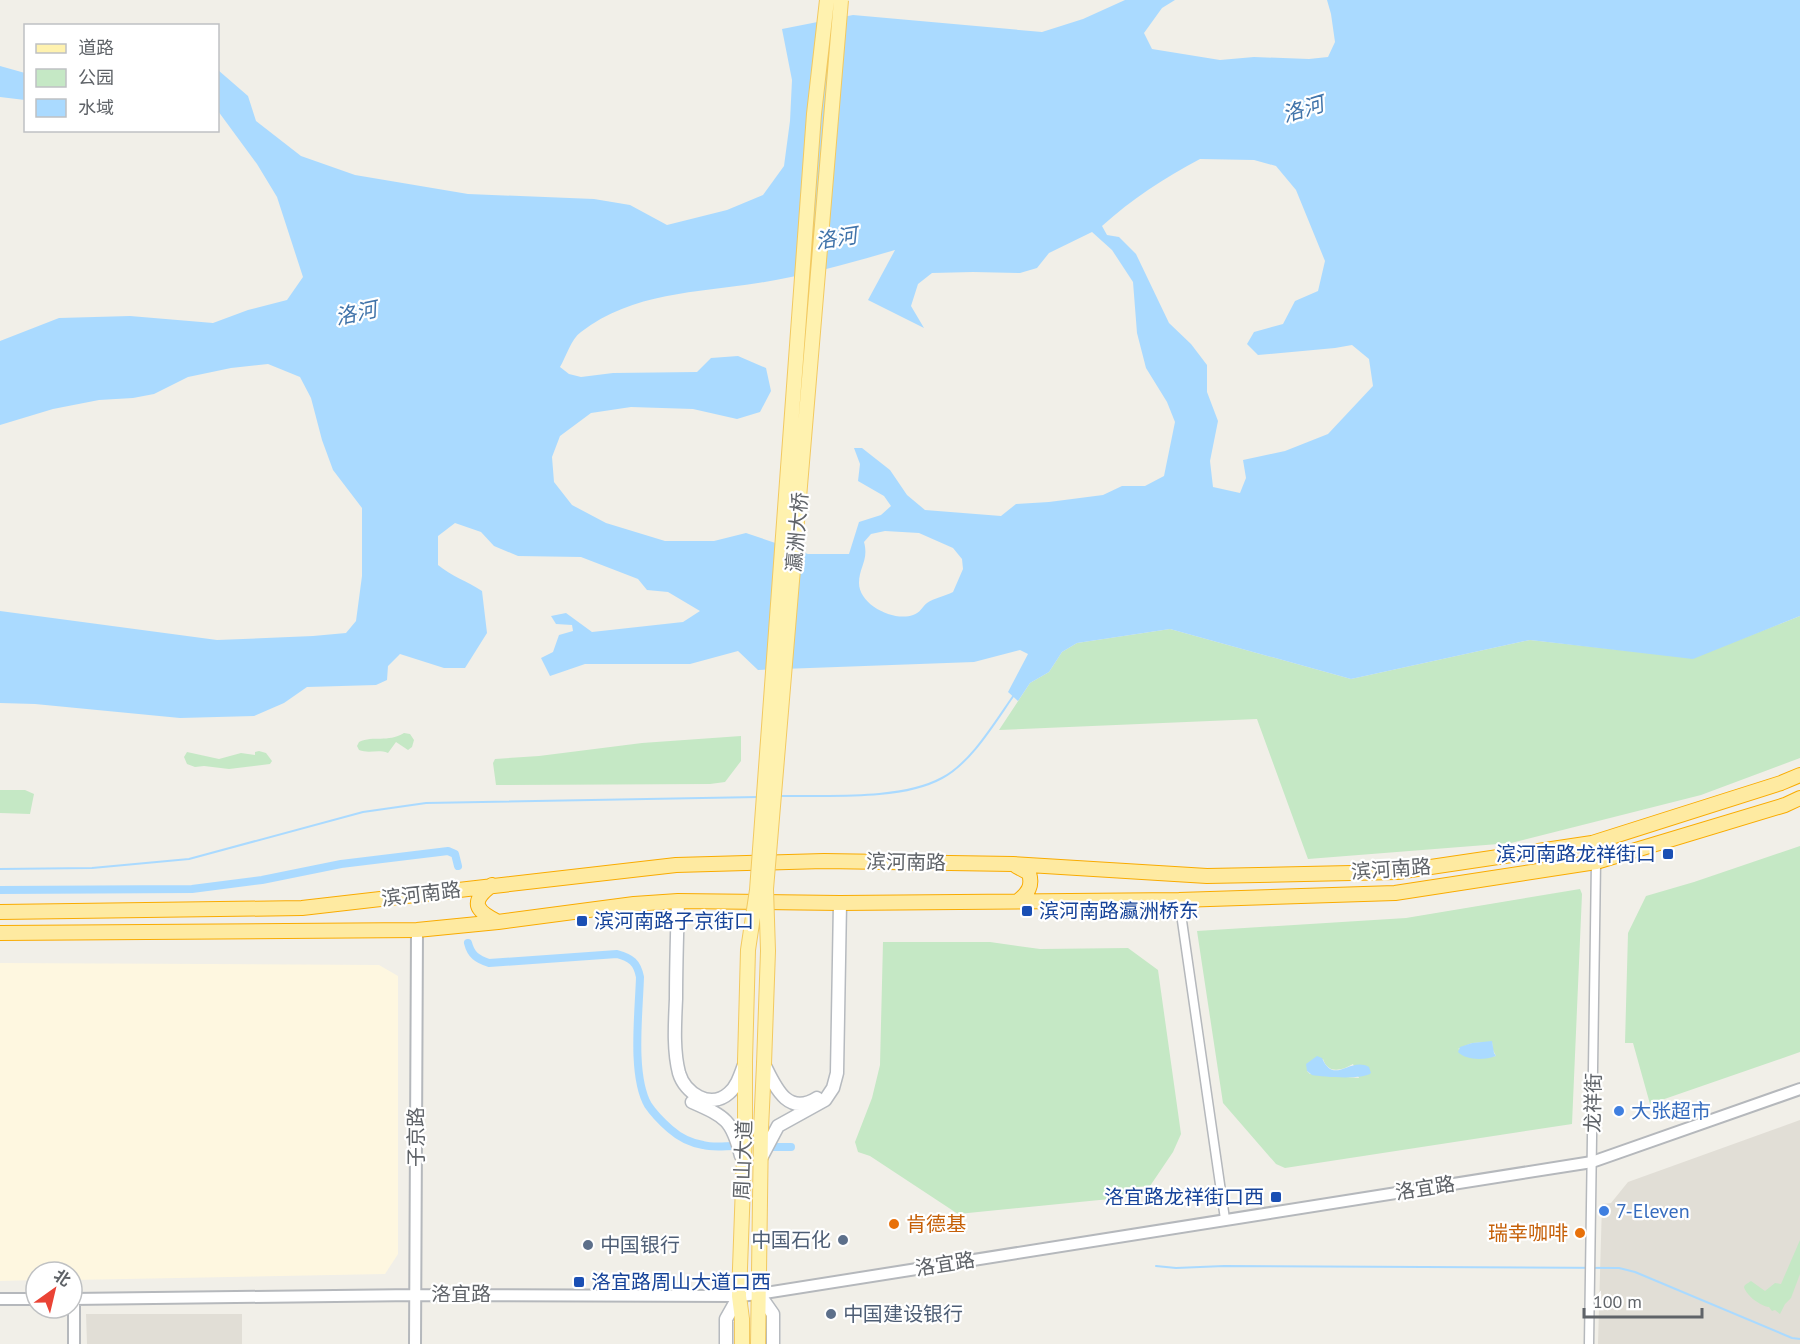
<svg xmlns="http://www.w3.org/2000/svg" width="1800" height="1344" viewBox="0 0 1800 1344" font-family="'PT Sans','Noto Sans SC',sans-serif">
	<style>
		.commercial { fill: #fef7e0 }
		.education { fill: #e1ded6 }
		.green { fill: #c5e8c5; fill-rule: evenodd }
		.water { fill: #aadaff; fill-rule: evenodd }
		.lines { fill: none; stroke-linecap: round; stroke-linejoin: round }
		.stream { stroke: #aadaff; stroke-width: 2 }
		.canal { stroke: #aadaff; stroke-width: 8 }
		.minor-casing { stroke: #b5b8bc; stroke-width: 11 }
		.tertiary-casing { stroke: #b5b8bc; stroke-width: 14 }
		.secondary-casing { stroke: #b6babf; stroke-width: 15 }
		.primary-casing { stroke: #f2c960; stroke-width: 16 }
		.trunk-casing { stroke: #f9ab00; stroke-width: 16 }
		.minor { stroke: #fff; stroke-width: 8 }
		.tertiary { stroke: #fff; stroke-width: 10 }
		.secondary { stroke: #fff; stroke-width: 12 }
		.primary { stroke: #fff2af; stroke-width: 14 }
		.trunk { stroke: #feeaa1; stroke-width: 14 }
		.primary-bridge-casing { stroke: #f2c960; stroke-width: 16; stroke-linecap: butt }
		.primary-bridge { stroke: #fff2af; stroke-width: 14 }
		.transit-dot { fill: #1a4fb4; stroke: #fff; stroke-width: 2 }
		.shop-dot { fill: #3f7fe0; stroke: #fff; stroke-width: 2 }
		.food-dot { fill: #e8710a; stroke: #fff; stroke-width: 2 }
		.service-dot { fill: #5c6f8a; stroke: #fff; stroke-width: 2 }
		.labels { text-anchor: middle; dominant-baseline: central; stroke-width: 4.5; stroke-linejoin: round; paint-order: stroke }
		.street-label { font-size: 20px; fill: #5f6368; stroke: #fff }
		.transit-label { font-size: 20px; fill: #164399; stroke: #fff; text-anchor: start }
		.shop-label { font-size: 20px; fill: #366cbe; stroke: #fff; text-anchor: start }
		.food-label { font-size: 20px; fill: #c56008; stroke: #fff; text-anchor: start }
		.service-label { font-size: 20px; fill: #4e5e75; stroke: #fff; text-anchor: start }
		.water-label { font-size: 21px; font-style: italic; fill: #4174aa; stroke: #fff }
	</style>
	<rect width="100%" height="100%" fill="#f1efe8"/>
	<path class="commercial" d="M0,963L379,965L398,976V1254L385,1274L72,1280V1272H36V1280L0,1281Z"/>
	<path class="education" d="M1800,1120V1344H1598L1602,1204L1611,1203L1628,1182Z
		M86,1314H242V1344H87Z"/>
	<path class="green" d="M1800,616V758L1701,795L1511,843L1308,859L1257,719L999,730L1030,683L1049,672L1062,652L1077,643L1170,629L1351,679L1530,640L1693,658Z
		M404,733L410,734L414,740L412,747L408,750L396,742L388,753C378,749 369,754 359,750L357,746L359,742C374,735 387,743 404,733Z
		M741,736V761L725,782L710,784L496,785L493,763L495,759L539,756L642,743Z
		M259,751L266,753L272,761L270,764L229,769L204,766L195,767L187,764L184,757L187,752L219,759L241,753L255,755V752Z
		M0,790H25L34,794L30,814L0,813Z
		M1800,846V1052L1650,1104L1633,1043H1625L1628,933L1646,896L1694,882Z
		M1580,889L1582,894L1572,1124L1285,1168L1276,1164L1223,1103L1197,931L1406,918ZM1492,1042L1493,1050L1496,1056L1485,1058L1458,1049L1472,1043ZM1323,1059C1328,1074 1341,1071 1353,1064L1359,1078L1310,1074L1307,1071Z
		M883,942H990L1040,949L1128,948L1158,970L1181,1134L1173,1152L1150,1186L1137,1187L1130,1197L958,1214L870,1156L858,1152L855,1142L872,1098L880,1065Z
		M1800,1240V1274L1791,1298L1785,1304L1780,1314L1775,1310L1772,1311L1769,1307C1760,1306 1746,1295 1744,1287L1745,1285L1751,1281L1765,1291L1775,1283L1781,1284Z"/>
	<path class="water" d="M1125,0H1175L1162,8L1144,33L1152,49L1220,60L1254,57L1309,59L1328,57L1335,42L1331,14L1327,0H1800V616L1693,659L1530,640L1351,679L1170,629L1077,643L1062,652L1049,672L1030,683L1018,701L1008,692L1028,654L1020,650L974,662L758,670L738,651L690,664H585L550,676L541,658L553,652L559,635L573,631L572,625L556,624L551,616L566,613L592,632L683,622L700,611L668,592L647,590L638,579L581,557L518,556L494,546L481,532L455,523L438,536V565C451,576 467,581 482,591L487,633L465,668H444L400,654L388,666L387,680L376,685L307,687L284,703L254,716L180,718L35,704L0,703V611L217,640L313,636L346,633L356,621L362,576V508L333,470L322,440L311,398L300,377L268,364L231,368L188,377L154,394L133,398L99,400L53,409L0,425V341L59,318L130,316L213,323L248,310L287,300L303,277L277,197L257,164L218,111V70L248,96L256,121L301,156L355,175L468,194L594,199L630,205L667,225L727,210L763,195L784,166L790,121L792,80L782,29L853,15L1042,32L1083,19ZM1200,159L1254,160L1276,166L1296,190L1325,261L1318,291L1295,301L1283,324L1254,332L1247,344L1258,355L1335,348L1352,345L1369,359L1373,386L1328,434L1285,451L1243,460L1246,478L1240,493L1213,487L1210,461L1218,421L1207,392V365L1191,344L1169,323L1136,254L1119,237L1107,235L1102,226C1132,199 1164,178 1200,159ZM1092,232L1112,250L1133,282L1137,333L1146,368L1167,402L1175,422L1164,476L1145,486H1122L1103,495L1049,502L1016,504L1001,516L925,510L907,495L890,470L862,448H854L860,464L858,481L884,496L891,506L881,515L859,522L849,554H808L746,533L714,541H665L606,523L572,505L554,482L552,457L560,436L591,413L631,407L693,409L737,419L760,412L771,391L766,368L738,356L711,358L697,372L613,373L581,377L569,374L560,367C566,357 571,339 581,332C633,292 696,293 758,283C805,276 850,263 895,250L868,300L924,328L911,306L918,284L932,273L973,272L1020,273L1037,268L1049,253ZM885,531L919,533L953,548L962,559L963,569L953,592C945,596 934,598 927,603C922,607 920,613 913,615C894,622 859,605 859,583C859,567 869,560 864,542L871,534Z
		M0,66L25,73V100L0,97Z
		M1492,1041L1494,1053L1496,1056C1485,1060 1467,1061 1458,1052L1460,1047L1472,1043Z
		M1317,1056L1322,1058C1334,1086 1350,1056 1369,1067L1371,1073C1364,1080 1323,1077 1312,1075L1307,1071L1306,1064Z"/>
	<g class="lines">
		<path class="stream" d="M778,796C826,795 900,801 942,778C971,763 995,722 1014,695
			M0,869L92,868L189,859L363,812L426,803L758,797
			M1156,1266L1176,1268L1224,1266L1619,1268L1635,1272L1792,1338L1800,1339"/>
		<path class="canal" d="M0,890L192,889L262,880L341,864L448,851L455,854L458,866
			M468,943C471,955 477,959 489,963L617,954C631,958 637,962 640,977C639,1012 631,1075 648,1105C654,1114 662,1122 670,1129C679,1137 691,1143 703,1145C713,1148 725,1146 735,1146
			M772,1147H791"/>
		<defs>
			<path id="minor" d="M1179,900L1225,1219
				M1589,1344L1596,862"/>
			<path id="tertiary" d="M0,1299H36
				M72,1299L416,1295L739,1296L759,1294L1592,1162L1800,1089
				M74,1344V1293
				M415,1344L417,930"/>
			<path id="secondary" d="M678,901C677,934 676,966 676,999C675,1022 673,1050 679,1073C685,1093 710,1110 729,1093C737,1086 740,1076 744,1065
				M764,1064C775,1086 787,1117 817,1098
				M692,1102C726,1117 732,1120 741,1156
				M760,1160L778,1126L825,1100L833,1088L837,1073L840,903
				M759,1294L773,1314V1344
				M726,1344V1319L739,1296"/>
			<path id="primary" d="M742,1344V1319L739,1296L745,1129V1061
				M758,1344L761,1129L764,1064"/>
			<path id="trunk" d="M1016,866L1029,873C1033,886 1028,893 1018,901
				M492,885C469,902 476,911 498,922
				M0,912L302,908L676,865L824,861L1013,864L1207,876L1397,872L1592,843L1781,783L1800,775
				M0,933L417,930L498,922L634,904L678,901L840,903L1179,900L1395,893L1596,862L1785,805L1800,798"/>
		</defs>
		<use href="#minor" class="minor-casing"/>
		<use href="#tertiary" class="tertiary-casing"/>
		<use href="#secondary" class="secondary-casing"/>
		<use href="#primary" class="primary-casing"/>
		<use href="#trunk" class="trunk-casing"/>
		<use href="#minor" class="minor"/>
		<use href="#tertiary" class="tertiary"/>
		<use href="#secondary" class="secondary"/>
		<use href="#primary" class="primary"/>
		<use href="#trunk" class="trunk"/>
		<defs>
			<path id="primary-bridge" d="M745,1061L748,950L757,890L814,114L827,0
				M764,1064L768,951L766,889L841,0"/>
		</defs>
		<use href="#primary-bridge" class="primary-bridge-casing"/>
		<use href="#primary-bridge" class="primary-bridge"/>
	</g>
	<g class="transit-dot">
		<rect x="1662" y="848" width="12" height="12" rx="3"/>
		<rect x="1021" y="905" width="12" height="12" rx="3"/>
		<rect x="576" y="915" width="12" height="12" rx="3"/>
		<rect x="1270" y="1191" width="12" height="12" rx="3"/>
		<rect x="573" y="1276" width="12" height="12" rx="3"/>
	</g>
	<g class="shop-dot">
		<circle cx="1619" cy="1111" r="6"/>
		<circle cx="1604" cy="1211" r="6"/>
	</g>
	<g class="food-dot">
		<circle cx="894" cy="1224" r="6"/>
		<circle cx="1580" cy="1233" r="6"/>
	</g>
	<g class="service-dot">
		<circle cx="843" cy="1240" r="6"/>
		<circle cx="588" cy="1245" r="6"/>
		<circle cx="831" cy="1314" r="6"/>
	</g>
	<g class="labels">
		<g class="street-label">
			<text transform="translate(797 532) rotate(-85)">瀛洲大桥</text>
			<text transform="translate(906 862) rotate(1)">滨河南路</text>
			<text transform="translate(1391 869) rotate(-4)">滨河南路</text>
			<text transform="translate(421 894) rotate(-7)">滨河南路</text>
			<text transform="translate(1593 1103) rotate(-89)">龙祥街</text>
			<text transform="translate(416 1137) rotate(-90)">子京路</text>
			<text transform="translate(743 1160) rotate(-88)">周山大道</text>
			<text transform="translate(1425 1188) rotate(-9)">洛宜路</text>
			<text transform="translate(945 1264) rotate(-9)">洛宜路</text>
			<text x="461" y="1294">洛宜路</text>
		</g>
		<g class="transit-label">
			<text x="1656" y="854" text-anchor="end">滨河南路龙祥街口</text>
			<text x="1039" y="911">滨河南路瀛洲桥东</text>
			<text x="594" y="921">滨河南路子京街口</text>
			<text x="1264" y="1197" text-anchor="end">洛宜路龙祥街口西</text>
			<text x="591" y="1282">洛宜路周山大道口西</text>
		</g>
		<g class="shop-label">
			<text x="1631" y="1111">大张超市</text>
			<text x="1616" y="1211">7-Eleven</text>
		</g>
		<g class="food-label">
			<text x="906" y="1224">肯德基</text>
			<text x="1568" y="1233" text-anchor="end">瑞幸咖啡</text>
		</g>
		<g class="service-label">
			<text x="831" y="1240" text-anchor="end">中国石化</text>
			<text x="600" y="1245">中国银行</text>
			<text x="843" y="1314">中国建设银行</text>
		</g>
		<g class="water-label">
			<text transform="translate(1303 109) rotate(-17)">洛河</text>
			<text transform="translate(836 238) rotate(-9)">洛河</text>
			<text transform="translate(356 313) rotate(-12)">洛河</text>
		</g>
	</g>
	<rect x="24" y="24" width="195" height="108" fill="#ffffff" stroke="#bfc1c3" stroke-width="1.5"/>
	<rect x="36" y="44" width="30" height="9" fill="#fff2af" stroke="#bfc1c3" stroke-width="1.5"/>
	<text x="78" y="54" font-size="18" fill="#5f6368">道路</text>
	<rect x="36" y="69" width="30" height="18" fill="#c5e8c5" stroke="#bfc1c3" stroke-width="1.5"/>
	<text x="78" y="84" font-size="18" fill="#5f6368">公园</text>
	<rect x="36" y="99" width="30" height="18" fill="#aadaff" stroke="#bfc1c3" stroke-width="1.5"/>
	<text x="78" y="114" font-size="18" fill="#5f6368">水域</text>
	<g transform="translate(54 1290) rotate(34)"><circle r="28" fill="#ffffff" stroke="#bfc1c3" stroke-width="1.5"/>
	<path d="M0-4.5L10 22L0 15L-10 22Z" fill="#ea4335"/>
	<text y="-9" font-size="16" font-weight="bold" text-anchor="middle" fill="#5f6368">北</text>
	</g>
	<path d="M1584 1308v9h118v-9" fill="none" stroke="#5f6368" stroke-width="3"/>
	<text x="1593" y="1308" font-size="18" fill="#5f6368" stroke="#ffffff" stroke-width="4.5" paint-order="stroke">100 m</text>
</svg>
